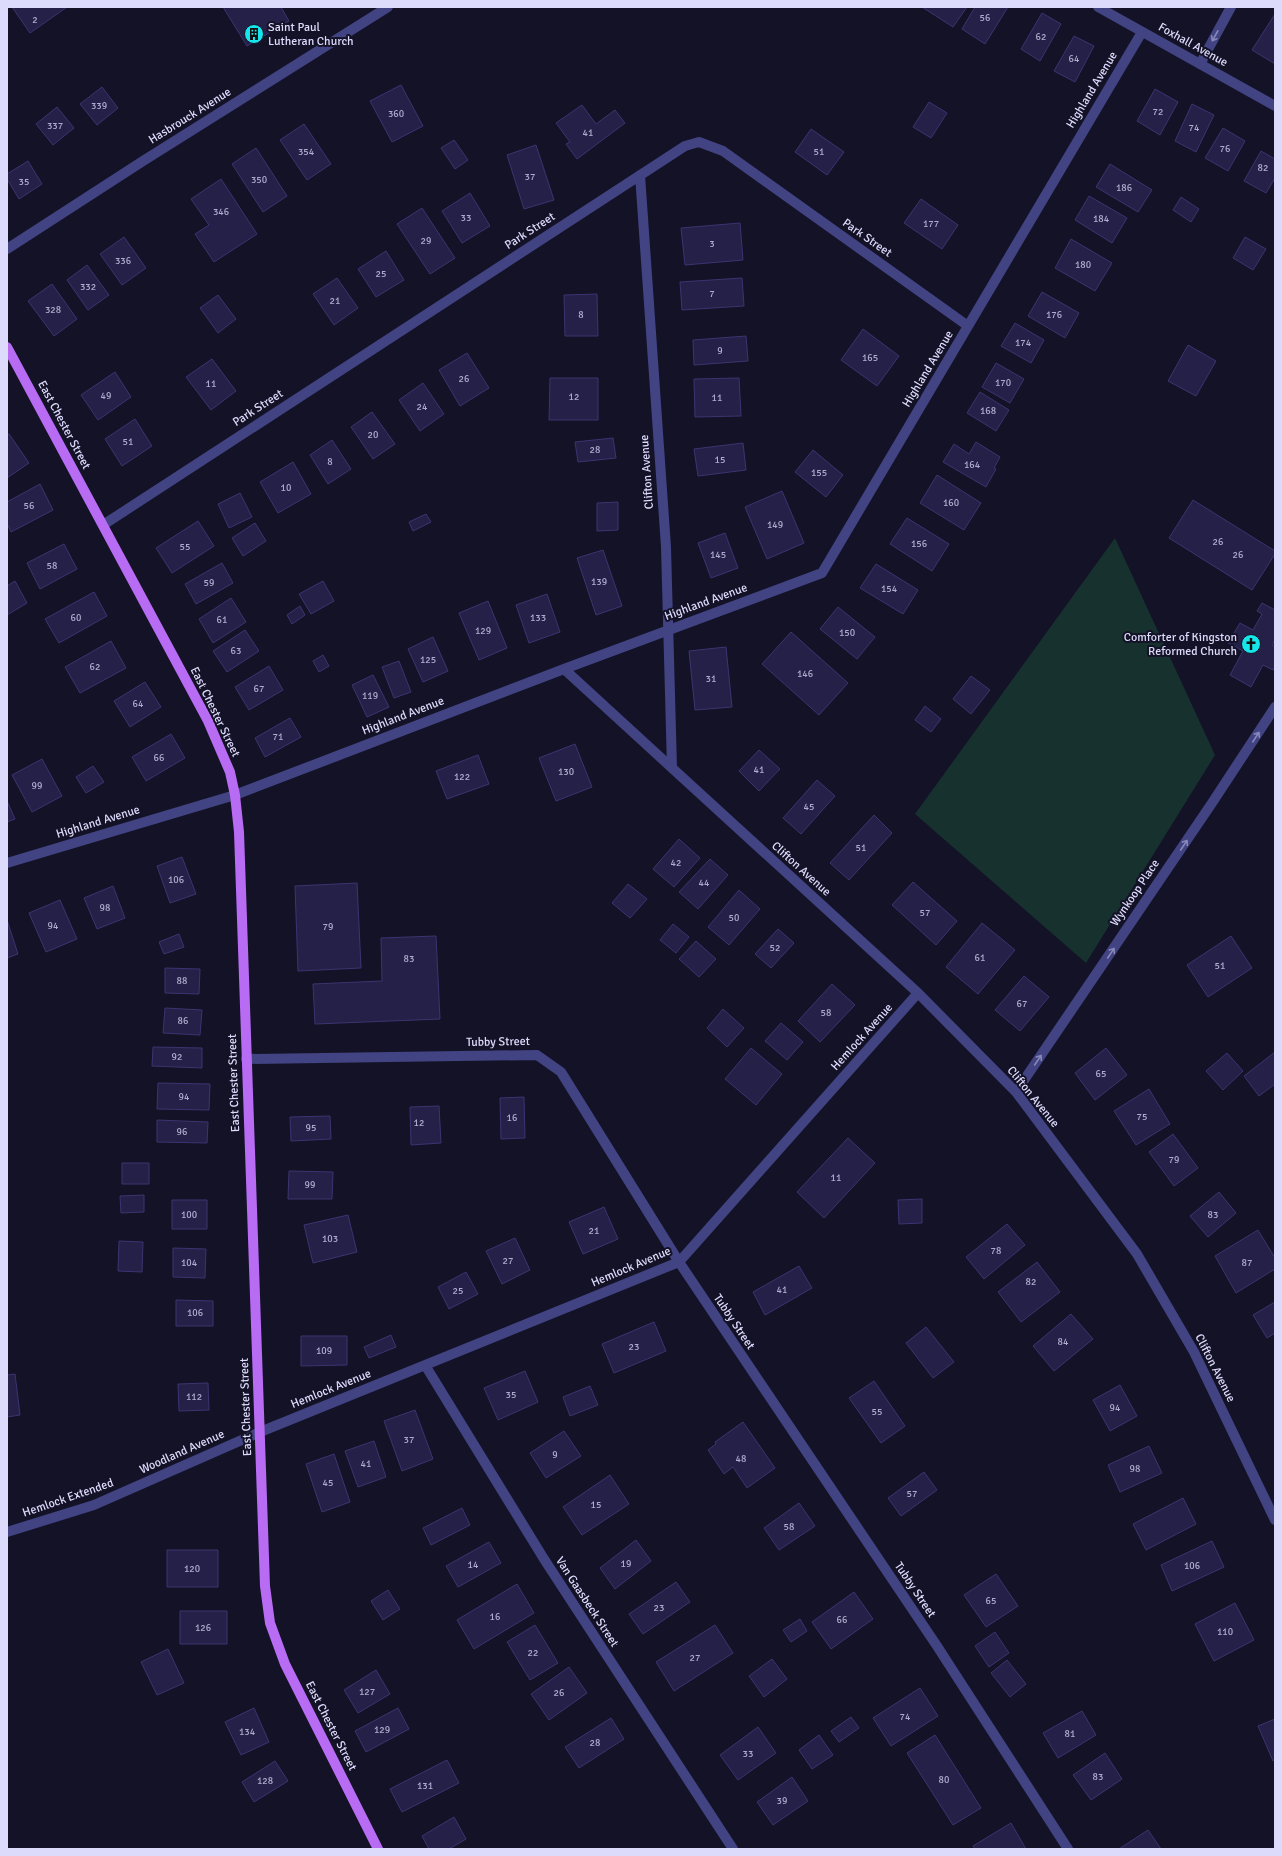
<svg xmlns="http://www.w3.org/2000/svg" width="1282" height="1856" viewBox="0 0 1282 1856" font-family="Signika,sans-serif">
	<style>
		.green { fill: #16312e }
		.building { fill: #252047; stroke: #3c3471 }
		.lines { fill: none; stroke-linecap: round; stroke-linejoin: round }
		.minor { stroke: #414382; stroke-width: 10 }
		.major { stroke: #b86bf3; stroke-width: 10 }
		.oneway { stroke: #8787b9 }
		.labels { text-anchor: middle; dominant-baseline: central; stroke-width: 4; stroke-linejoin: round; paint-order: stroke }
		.number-label { font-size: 10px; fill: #afaccf }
		.poi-label { font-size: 12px; fill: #dddbfc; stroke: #141227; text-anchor: start }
		.street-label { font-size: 12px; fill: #dddbfc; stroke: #141227 }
	</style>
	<rect width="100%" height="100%" fill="#141227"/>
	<path class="green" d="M1115,538L1215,755L1086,963L915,814Z"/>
	<path class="building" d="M12,7H67L30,33Z
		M223,7H281L289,21L247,46Z
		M922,7H967L953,27Z
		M975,7H1008L985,44L962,29Z
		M1042,13L1061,24L1040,61L1021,49Z
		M1275,14V64L1252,50Z
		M1074,36L1094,46L1075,82L1054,71Z
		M401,85L423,126L392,142L370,101Z
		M102,87L118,108L97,125L80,104Z
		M1155,89L1178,102L1160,135L1137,121Z
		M929,102L947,113L931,138L913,127Z
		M1192,104L1214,115L1196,152L1175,141Z
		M582,105L596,124L615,110L625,123L577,159L566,144L570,142L556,123Z
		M57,107L74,128L53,145L36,124Z
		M304,124L331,164L307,180L280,140Z
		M1223,128L1245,141L1228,171L1205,158Z
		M811,129L844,152L827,175L795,152Z
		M454,140L468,160L455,169L441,148Z
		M536,145L554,200L524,209L507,155Z
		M256,148L287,196L263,212L232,164Z
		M1261,151L1275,159V178L1266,193L1244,181Z
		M28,161L42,184L19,199L7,179V174Z
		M1110,164L1152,190L1138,212L1096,187Z
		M221,179L257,234L214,262L195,234L209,225L191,199Z
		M470,193L490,226L462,243L442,211Z
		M1089,196L1127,218L1112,243L1075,220Z
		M1181,197L1199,209L1191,222L1173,210Z
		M921,199L958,225L942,249L904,223Z
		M422,208L455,258L430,274L397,224Z
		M740,223L743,260L685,265L681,228Z
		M124,237L146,268L122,285L100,254Z
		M1245,237L1266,249L1253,270L1233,258Z
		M1071,239L1112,263L1095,291L1055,268Z
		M386,251L404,280L376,297L358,269Z
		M87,265L109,295L88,310L67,280Z
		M337,278L358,308L334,325L313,294Z
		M742,278L744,306L682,310L680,282Z
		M52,284L77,319L54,336L28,301Z
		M1042,292L1079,313L1065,338L1028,316Z
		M597,294L598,336H565L564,295Z
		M218,295L236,319L218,333L200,308Z
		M1015,323L1044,340L1031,363L1001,346Z
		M863,329L899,356L877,386L841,360Z
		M746,336L748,361L694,365L693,340Z
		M1188,345L1216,361L1196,396L1168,381Z
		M467,353L489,388L460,406L439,370Z
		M212,359L236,391L211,410L186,377Z
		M996,363L1024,379L1010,403L982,387Z
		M115,372L131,397L98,420L81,395Z
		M550,378H598V420H549Z
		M739,378L741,416L695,417L694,379Z
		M423,383L444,414L420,431L399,400Z
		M980,392L1009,410L996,431L967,413Z
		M372,412L395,444L373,459L351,427Z
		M135,419L152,446L122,466L105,439Z
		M9,434L29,463L7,478V435Z
		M613,438L616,458L578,462L575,442Z
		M332,440L351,469L328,484L310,455Z
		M976,442L1000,457L994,468L996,469L986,487L943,462L954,444L969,454Z
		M743,443L746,470L698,476L694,449Z
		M813,450L843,475L826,497L795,472Z
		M293,462L311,494L278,513L260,482Z
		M937,475L981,503L964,530L920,503Z
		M40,484L53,510L11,532L7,523V502Z
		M782,491L804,543L767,559L745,507Z
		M240,493L252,517L229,528L218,504Z
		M1193,500L1275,551V554L1252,590L1169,538Z
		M618,502V530L597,531V503Z
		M426,514L431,522L413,531L409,522Z
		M907,518L949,544L932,571L890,544Z
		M198,521L214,546L172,573L156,548Z
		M255,523L266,541L243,556L232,538Z
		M725,533L738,568L711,578L698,543Z
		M64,544L77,569L40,589L27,563Z
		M603,550L622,606L596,615L577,558Z
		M222,563L233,583L196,604L185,584Z
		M876,564L918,590L903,614L860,588Z
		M15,581L27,603L7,615V586Z
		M323,581L334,601L311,614L299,594Z
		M94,592L107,616L59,643L45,619Z
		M547,594L560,632L529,643L516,605Z
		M231,598L246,622L213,643L199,619Z
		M488,601L507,648L479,660L459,613Z
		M1262,603L1275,610V640L1272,645L1275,647V666L1273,670L1263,665L1251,687L1230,675L1243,651L1228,643L1240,623L1253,630L1262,614L1257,611Z
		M300,606L305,615L292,624L287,615Z
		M838,607L875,637L857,659L820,629Z
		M245,630L259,651L227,672L213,651Z
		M791,632L848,683L819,715L762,664Z
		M433,637L448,671L423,682L408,649Z
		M111,641L126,668L80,693L65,667Z
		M726,647L732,707L695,710L689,651Z
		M323,655L329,666L319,672L313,661Z
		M399,661L411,692L394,698L382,667Z
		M269,666L283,690L249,710L235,687Z
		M373,675L389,707L367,717L352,685Z
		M971,676L990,690L971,714L953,699Z
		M145,682L161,707L130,727L114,701Z
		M925,706L941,719L931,732L915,720Z
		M290,718L301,737L265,757L255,738Z
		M171,734L185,758L146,781L132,757Z
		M575,744L592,787L556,801L539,758Z
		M759,750L780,769L759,791L739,771Z
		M478,755L489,784L447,799L436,771Z
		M42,759L62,796L32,812L12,775Z
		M93,766L104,782L86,793L76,777Z
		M817,780L835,796L801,834L783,818Z
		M7,801L15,819L7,822Z
		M874,815L892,833L849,880L830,863Z
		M679,839L700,858L674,887L653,869Z
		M182,857L196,894L170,903L157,866Z
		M710,859L728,875L698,909L679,892Z
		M913,882L957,921L936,945L892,905Z
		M357,883L361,968L298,971L295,886Z
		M628,884L647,899L630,918L612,903Z
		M113,886L125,918L97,929L84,898Z
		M739,890L760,909L729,945L708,927Z
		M60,900L77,939L46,952L29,913Z
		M7,920L18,954L7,958Z
		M982,923L1015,950L978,994L946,967Z
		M673,924L689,937L676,953L660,940Z
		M778,929L794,943L771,968L755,954Z
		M179,934L184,947L164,954L159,942Z
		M436,936L440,1019L315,1024L313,984L382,981L381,938Z
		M1231,936L1252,968L1208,997L1187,965Z
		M696,941L716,959L699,977L679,959Z
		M165,968L200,969L199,994L165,993Z
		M1024,976L1049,997L1020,1031L995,1010Z
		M832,984L855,1005L820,1042L798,1021Z
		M165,1008L202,1010L200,1035L163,1033Z
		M723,1009L744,1028L727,1047L707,1028Z
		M781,1023L803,1042L787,1060L765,1041Z
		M153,1047L202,1048V1068L152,1066Z
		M751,1048L782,1074L756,1105L725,1079Z
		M1106,1048L1127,1075L1095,1100L1075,1073Z
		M1275,1052V1084L1259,1096L1244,1076Z
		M1227,1053L1243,1071L1223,1090L1206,1071Z
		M158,1083L210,1084L209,1110L157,1109Z
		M1149,1089L1170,1124L1136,1145L1114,1111Z
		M524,1097L525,1138L501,1139L500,1098Z
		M439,1106L441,1143L411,1145L410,1107Z
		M330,1116L331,1139L291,1141L290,1117Z
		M157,1120L208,1122L207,1143L157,1142Z
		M1173,1134L1198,1168L1174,1186L1149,1152Z
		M848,1138L875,1163L824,1218L797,1192Z
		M122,1163H149V1184H122Z
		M289,1171L333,1172L332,1199H288Z
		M1219,1192L1236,1213L1208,1237L1190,1216Z
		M144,1195V1212L121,1213L120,1196Z
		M922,1199V1223L899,1224L898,1200Z
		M172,1200H207V1229H172Z
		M604,1207L618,1239L583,1254L569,1222Z
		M348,1215L357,1252L313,1263L304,1225Z
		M1007,1224L1025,1245L984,1279L966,1257Z
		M1258,1230L1275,1258V1269L1236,1293L1215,1256Z
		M515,1238L530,1270L502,1284L486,1251Z
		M119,1241L143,1242L142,1272L118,1271Z
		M173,1248L206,1249L205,1278L173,1277Z
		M1037,1262L1060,1292L1021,1322L998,1292Z
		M799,1266L812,1288L765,1315L753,1292Z
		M466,1272L478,1294L449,1309L438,1287Z
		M176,1300L213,1301V1326H176Z
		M1275,1302V1333L1267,1338L1253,1315Z
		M1071,1314L1093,1339L1054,1371L1033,1346Z
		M654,1322L666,1351L614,1373L602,1344Z
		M926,1327L954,1362L933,1378L906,1343Z
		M391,1335L396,1347L369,1358L364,1347Z
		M301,1336H347V1365L301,1366Z
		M525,1371L538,1402L498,1420L484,1388Z
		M15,1374L20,1415L7,1417V1375Z
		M874,1381L905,1426L881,1443L849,1398Z
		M208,1383L209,1410L179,1411L178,1384Z
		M1120,1385L1137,1416L1110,1431L1093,1400Z
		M590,1386L598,1405L570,1416L563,1397Z
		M415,1410L433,1459L402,1471L384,1421Z
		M743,1422L775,1468L747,1488L733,1467L724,1474L708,1450L716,1444L715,1442Z
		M564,1431L581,1456L546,1478L530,1453Z
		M374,1441L386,1477L358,1487L345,1451Z
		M1149,1446L1162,1473L1120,1492L1108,1465Z
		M334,1454L350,1502L322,1512L306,1464Z
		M924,1472L937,1490L901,1516L888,1498Z
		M610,1475L629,1504L582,1535L563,1507Z
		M1183,1498L1196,1524L1146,1550L1133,1524Z
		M799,1503L815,1526L779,1550L764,1528Z
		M462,1508L470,1525L431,1545L423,1528Z
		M636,1540L651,1561L615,1589L600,1568Z
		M1212,1541L1224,1567L1172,1591L1161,1565Z
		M489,1542L501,1563L458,1587L446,1566Z
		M167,1550H218V1587H167Z
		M996,1574L1018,1606L986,1627L964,1595Z
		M676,1582L690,1602L643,1634L629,1614Z
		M517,1584L534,1613L474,1649L457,1620Z
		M388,1590L400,1609L383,1620L371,1601Z
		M854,1592L873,1619L831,1649L812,1622Z
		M1235,1603L1254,1640L1214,1661L1195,1624Z
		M180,1611H227V1644H180Z
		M800,1619L807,1631L791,1642L783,1630Z
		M535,1625L558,1663L530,1680L507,1642Z
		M715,1625L733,1653L674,1691L656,1662Z
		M995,1632L1009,1653L989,1667L975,1646Z
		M168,1649L184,1683L157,1695L141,1662Z
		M772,1659L787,1679L764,1697L749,1676Z
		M1007,1660L1026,1684L1010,1697L991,1673Z
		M569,1667L587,1693L549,1720L531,1694Z
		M376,1670L390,1694L358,1713L344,1690Z
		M920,1688L938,1716L891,1746L873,1718Z
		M254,1708L269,1742L241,1755L225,1722Z
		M398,1708L409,1729L366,1752L355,1731Z
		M1082,1711L1096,1735L1058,1758L1043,1733Z
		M851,1717L859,1728L839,1742L831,1731Z
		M611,1718L624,1739L579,1768L565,1747Z
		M1275,1719V1760L1273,1761L1258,1726Z
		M758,1727L776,1753L738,1780L720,1755Z
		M819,1735L833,1755L812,1769L799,1750Z
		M935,1735L981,1808L953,1825L907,1753Z
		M1105,1753L1122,1779L1091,1800L1073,1775Z
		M447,1760L459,1783L402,1812L390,1789Z
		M275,1761L288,1781L254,1802L242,1782Z
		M792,1777L808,1801L773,1825L757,1802Z
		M454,1817L466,1839L449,1849H429L422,1836Z
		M1011,1823L1026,1849H975L973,1846Z
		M1148,1830L1161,1849H1119Z"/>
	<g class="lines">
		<path class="minor" d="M1098,7L1275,106
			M1200,64L1231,7
			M640,175L666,547L672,768L918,993L1016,1092L1137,1254L1194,1352L1275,1520
			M7,249L143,161L388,7
			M103,525L685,146L699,142L723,151L968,326
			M564,669L672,768
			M7,863L235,795L564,669L822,573L1142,32
			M246,1059L537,1055L561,1072L679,1262L937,1646L1068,1849
			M1016,1092L1212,803L1275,707
			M425,1365L544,1559L733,1849
			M7,1532L94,1505L260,1432L679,1262L918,993"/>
		<path class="major" d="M7,347L208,721L230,772L235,795L239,832L265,1586L270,1623L285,1664L378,1849"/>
	</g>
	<defs><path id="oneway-shaft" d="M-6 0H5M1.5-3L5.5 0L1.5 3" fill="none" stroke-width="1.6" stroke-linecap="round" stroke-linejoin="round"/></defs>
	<g class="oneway">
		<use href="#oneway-shaft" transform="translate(1215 36) rotate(119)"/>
		<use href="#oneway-shaft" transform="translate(1256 737) rotate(-57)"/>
		<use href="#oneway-shaft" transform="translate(1184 845) rotate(-56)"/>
		<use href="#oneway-shaft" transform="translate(1111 953) rotate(-56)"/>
		<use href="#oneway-shaft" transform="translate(1038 1060) rotate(-56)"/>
	</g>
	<defs>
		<symbol id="building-disc" viewBox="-11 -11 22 22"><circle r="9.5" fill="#17e5ec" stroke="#141227"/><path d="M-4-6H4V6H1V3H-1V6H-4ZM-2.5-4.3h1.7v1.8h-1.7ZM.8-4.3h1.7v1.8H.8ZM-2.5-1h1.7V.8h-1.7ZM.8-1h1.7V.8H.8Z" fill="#111"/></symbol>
		<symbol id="church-disc" viewBox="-11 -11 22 22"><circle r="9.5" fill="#17e5ec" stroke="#141227"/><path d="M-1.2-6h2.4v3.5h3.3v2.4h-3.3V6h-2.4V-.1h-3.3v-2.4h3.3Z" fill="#111"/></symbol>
	</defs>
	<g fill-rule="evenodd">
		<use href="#building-disc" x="243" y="23" width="22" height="22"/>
		<use href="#church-disc" x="1240" y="633" width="22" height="22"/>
	</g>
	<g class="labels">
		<g class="number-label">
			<text x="985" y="18">56</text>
			<text x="35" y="20">2</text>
			<text x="1041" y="37">62</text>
			<text x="1074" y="59">64</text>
			<text x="99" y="106">339</text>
			<text x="1158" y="112">72</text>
			<text x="396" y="114">360</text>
			<text x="55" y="126">337</text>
			<text x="1194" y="128">74</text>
			<text x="588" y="133">41</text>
			<text x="1225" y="149">76</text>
			<text x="306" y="152">354</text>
			<text x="819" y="152">51</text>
			<text x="1263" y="168">82</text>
			<text x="530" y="177">37</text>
			<text x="259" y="180">350</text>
			<text x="24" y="182">35</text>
			<text x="1124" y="188">186</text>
			<text x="221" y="212">346</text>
			<text x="466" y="218">33</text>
			<text x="1101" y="219">184</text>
			<text x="931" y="224">177</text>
			<text x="426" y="241">29</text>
			<text x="712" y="244">3</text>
			<text x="123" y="261">336</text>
			<text x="1083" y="265">180</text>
			<text x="381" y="274">25</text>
			<text x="88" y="287">332</text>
			<text x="712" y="294">7</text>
			<text x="335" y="301">21</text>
			<text x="53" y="310">328</text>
			<text x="581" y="315">8</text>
			<text x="1054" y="315">176</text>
			<text x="1023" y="343">174</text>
			<text x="720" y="351">9</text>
			<text x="870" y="358">165</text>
			<text x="464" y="379">26</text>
			<text x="1003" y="383">170</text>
			<text x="211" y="384">11</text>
			<text x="106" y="396">49</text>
			<text x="574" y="397">12</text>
			<text x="717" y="398">11</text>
			<text x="422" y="407">24</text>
			<text x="988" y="411">168</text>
			<text x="373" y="435">20</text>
			<text x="128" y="442">51</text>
			<text x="595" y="450">28</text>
			<text x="720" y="460">15</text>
			<text x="330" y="462">8</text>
			<text x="972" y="465">164</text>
			<text x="819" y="473">155</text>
			<text x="286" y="488">10</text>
			<text x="951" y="503">160</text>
			<text x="29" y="506">56</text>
			<text x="775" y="525">149</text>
			<text x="1218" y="542">26</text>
			<text x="919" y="544">156</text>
			<text x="185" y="547">55</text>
			<text x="718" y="555">145</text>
			<text x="1238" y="555">26</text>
			<text x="52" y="566">58</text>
			<text x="599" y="582">139</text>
			<text x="209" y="583">59</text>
			<text x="889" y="589">154</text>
			<text x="76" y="618">60</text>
			<text x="538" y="618">133</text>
			<text x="222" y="620">61</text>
			<text x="483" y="631">129</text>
			<text x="847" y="633">150</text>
			<text x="236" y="651">63</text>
			<text x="428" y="660">125</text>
			<text x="95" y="667">62</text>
			<text x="805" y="674">146</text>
			<text x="711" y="679">31</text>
			<text x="259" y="689">67</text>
			<text x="370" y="696">119</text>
			<text x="138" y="704">64</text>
			<text x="278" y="737">71</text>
			<text x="159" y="758">66</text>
			<text x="759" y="770">41</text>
			<text x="566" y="772">130</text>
			<text x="462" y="777">122</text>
			<text x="37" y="786">99</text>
			<text x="809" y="807">45</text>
			<text x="861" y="848">51</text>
			<text x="676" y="863">42</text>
			<text x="176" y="880">106</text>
			<text x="704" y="883">44</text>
			<text x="105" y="908">98</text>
			<text x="925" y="913">57</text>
			<text x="734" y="918">50</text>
			<text x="53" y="926">94</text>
			<text x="328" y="927">79</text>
			<text x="775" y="948">52</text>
			<text x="980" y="958">61</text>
			<text x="409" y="959">83</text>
			<text x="1220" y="966">51</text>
			<text x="182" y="981">88</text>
			<text x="1022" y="1004">67</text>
			<text x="826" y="1013">58</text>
			<text x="183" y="1021">86</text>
			<text x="177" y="1057">92</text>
			<text x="1101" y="1074">65</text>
			<text x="184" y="1097">94</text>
			<text x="1142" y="1117">75</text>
			<text x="512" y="1118">16</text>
			<text x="419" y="1123">12</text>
			<text x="311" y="1128">95</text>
			<text x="182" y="1132">96</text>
			<text x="1174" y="1160">79</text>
			<text x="836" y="1178">11</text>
			<text x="310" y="1185">99</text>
			<text x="189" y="1215">100</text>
			<text x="1213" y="1215">83</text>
			<text x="594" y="1231">21</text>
			<text x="330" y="1239">103</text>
			<text x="996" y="1251">78</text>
			<text x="508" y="1261">27</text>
			<text x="189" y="1263">104</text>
			<text x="1247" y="1263">87</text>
			<text x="1031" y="1282">82</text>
			<text x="782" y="1290">41</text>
			<text x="458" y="1291">25</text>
			<text x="195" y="1313">106</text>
			<text x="1063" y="1342">84</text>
			<text x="634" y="1347">23</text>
			<text x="324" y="1351">109</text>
			<text x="511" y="1395">35</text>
			<text x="194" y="1397">112</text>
			<text x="1115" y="1408">94</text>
			<text x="877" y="1412">55</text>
			<text x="409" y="1440">37</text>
			<text x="555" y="1455">9</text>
			<text x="741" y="1459">48</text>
			<text x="366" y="1464">41</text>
			<text x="1135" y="1469">98</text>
			<text x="328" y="1483">45</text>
			<text x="912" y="1494">57</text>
			<text x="596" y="1505">15</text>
			<text x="789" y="1527">58</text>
			<text x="626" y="1564">19</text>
			<text x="473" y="1565">14</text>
			<text x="1192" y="1566">106</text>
			<text x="192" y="1569">120</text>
			<text x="991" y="1601">65</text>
			<text x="659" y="1608">23</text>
			<text x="495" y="1617">16</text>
			<text x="842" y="1620">66</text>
			<text x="203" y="1628">126</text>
			<text x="1225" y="1632">110</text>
			<text x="533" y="1653">22</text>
			<text x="695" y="1658">27</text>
			<text x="367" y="1692">127</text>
			<text x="559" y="1693">26</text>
			<text x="905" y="1717">74</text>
			<text x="382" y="1730">129</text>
			<text x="247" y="1732">134</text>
			<text x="1070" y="1734">81</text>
			<text x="595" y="1743">28</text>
			<text x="748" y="1754">33</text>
			<text x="1098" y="1777">83</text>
			<text x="944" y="1780">80</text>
			<text x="265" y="1781">128</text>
			<text x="425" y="1786">131</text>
			<text x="782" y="1801">39</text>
		</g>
		<g class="poi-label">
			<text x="268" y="27">Saint Paul<tspan x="268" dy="14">Lutheran Church</tspan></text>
			<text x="1237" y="637" text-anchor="end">Comforter of Kingston<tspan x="1237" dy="14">Reformed Church</tspan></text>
		</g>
		<g class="street-label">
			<text transform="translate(1193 45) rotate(29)">Foxhall Avenue</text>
			<text transform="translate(1092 90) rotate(-59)">Highland Avenue</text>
			<text transform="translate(190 116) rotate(-32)">Hasbrouck Avenue</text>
			<text transform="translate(530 231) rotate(-33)">Park Street</text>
			<text transform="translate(867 238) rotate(35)">Park Street</text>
			<text transform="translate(928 369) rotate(-59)">Highland Avenue</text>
			<text transform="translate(258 408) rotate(-33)">Park Street</text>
			<text transform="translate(64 425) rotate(62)">East Chester Street</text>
			<text transform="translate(647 472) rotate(-94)">Clifton Avenue</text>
			<text transform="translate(706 602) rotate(-20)">Highland Avenue</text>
			<text transform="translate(215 712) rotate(64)">East Chester Street</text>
			<text transform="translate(403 716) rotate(-21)">Highland Avenue</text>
			<text transform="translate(98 822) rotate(-17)">Highland Avenue</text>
			<text transform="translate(801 869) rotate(42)">Clifton Avenue</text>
			<text transform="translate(1135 893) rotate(-56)">Wynkoop Place</text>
			<text transform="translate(862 1037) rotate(-48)">Hemlock Avenue</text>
			<text transform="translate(498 1042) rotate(-1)">Tubby Street</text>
			<text transform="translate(234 1083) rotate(-92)">East Chester Street</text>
			<text transform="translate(1033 1097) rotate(51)">Clifton Avenue</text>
			<text transform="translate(631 1267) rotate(-23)">Hemlock Avenue</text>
			<text transform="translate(734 1322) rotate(56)">Tubby Street</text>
			<text transform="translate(1215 1368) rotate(63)">Clifton Avenue</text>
			<text transform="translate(331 1389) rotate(-22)">Hemlock Avenue</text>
			<text transform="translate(246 1407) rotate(-92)">East Chester Street</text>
			<text transform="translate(182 1452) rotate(-24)">Woodland Avenue</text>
			<text transform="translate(68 1498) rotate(-19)">Hemlock Extended</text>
			<text transform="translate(915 1590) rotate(56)">Tubby Street</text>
			<text transform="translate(587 1602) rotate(57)">Van Gaasbeck Street</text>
			<text transform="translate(331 1726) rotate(63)">East Chester Street</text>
		</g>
	</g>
	<rect width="1282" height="1856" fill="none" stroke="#dddbfc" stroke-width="16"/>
</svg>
